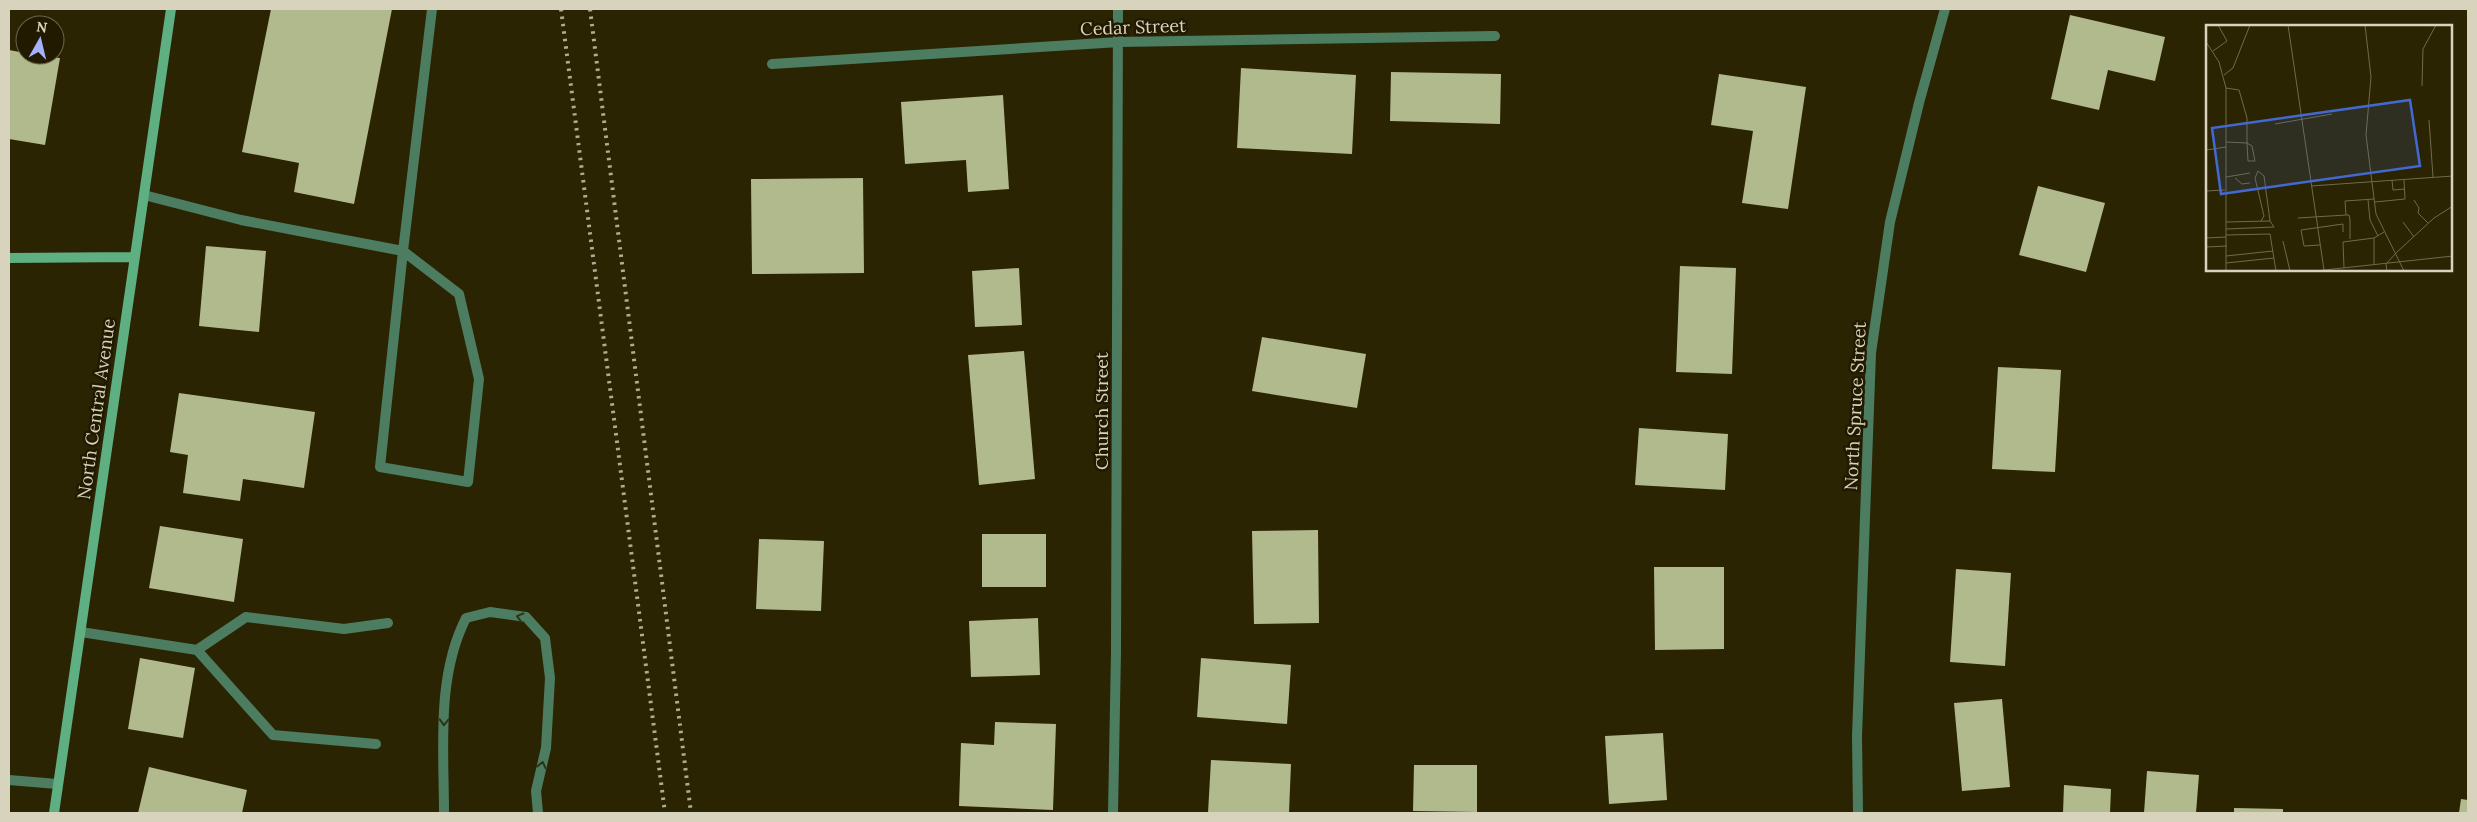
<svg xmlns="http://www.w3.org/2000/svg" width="2477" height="822" viewBox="0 0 2477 822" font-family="Lora,serif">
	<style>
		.building { fill: #b1ba8d }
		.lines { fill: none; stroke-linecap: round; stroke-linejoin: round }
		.service { stroke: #4c7d60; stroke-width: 10 }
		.minor { stroke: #4c7d60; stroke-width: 10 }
		.secondary { stroke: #5eaf81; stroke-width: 10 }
		.rail { stroke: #b1ab92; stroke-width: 4; stroke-dasharray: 2.5 5; stroke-linecap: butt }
		.oneway { stroke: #2c3318 }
		.labels { text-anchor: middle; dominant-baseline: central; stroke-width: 5; stroke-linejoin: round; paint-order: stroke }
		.street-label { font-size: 18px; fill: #d8d3bc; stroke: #211a00 }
		.inset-road { fill: none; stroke: #706a4d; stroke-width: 1 }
		.view { fill: #4269d2; fill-opacity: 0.15; stroke: #4269d2; stroke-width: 2.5 }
		.inset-edge { fill: none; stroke: #d8d3bc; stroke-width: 2.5 }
	</style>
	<rect width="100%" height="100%" fill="#2b2403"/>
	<path class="building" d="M271,9H392L354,204L294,192L299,163L242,152Z
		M2070,15L2165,37L2155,81L2108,70L2099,110L2051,99Z
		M9,50L25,53V55L60,58L45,145L9,139Z
		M1241,68L1356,75L1352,154L1237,148Z
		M1391,72L1501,74L1500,124L1390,121Z
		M1719,74L1806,87L1788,209L1742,203L1753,131L1711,125Z
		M1003,95L1009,189L968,192L966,160L905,164L901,102Z
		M863,178L864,273L752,274L751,179Z
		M2038,186L2105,203L2086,272L2019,255Z
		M206,246L266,251L259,332L199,326Z
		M1680,266L1736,268L1732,374L1676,372Z
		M1019,268L1022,325L975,327L972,271Z
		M1262,337L1366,354L1357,408L1252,391Z
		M1024,351L1035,479L979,485L968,355Z
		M1998,367L2061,370L2055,472L1992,469Z
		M179,393L315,412L304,488L243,479L240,501L183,493L188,455L170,452Z
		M1639,428L1728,434L1725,490L1635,485Z
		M160,526L243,539L234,602L149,588Z
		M1318,530L1319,623L1254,624L1252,531Z
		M982,534H1046V587H982Z
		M759,539L824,541L821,611L756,609Z
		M1654,567H1724V649L1655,650Z
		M1956,569L2011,573L2005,666L1950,662Z
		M1038,618L1040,675L971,677L969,621Z
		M140,658L195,668L183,738L128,729Z
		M1201,658L1291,665L1287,724L1197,717Z
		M2002,699L2010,787L1962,791L1954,703Z
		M995,722L1056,724L1053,810L959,806L961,743L994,745Z
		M1663,733L1667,800L1609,804L1605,736Z
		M1211,760L1291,764L1289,813H1208Z
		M1414,765H1477V812L1413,811Z
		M149,767L247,790L242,813H138Z
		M2147,771L2199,775L2196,813H2144Z
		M2064,785L2111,789L2110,813H2063Z
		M2461,799L2468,800V813H2459Z
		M2234,808L2283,809V813H2234Z"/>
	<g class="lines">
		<path class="service" d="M144,195L241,220L403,251L432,9
			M403,251L459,294L479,379L468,482L380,467Z
			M81,632L197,650L246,617L344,629L388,623
			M197,650L273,735L376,744
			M444,813C444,749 436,677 466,618L490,612L526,617L545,638L550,678L546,748L536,791L538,813"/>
		<path class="minor" d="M772,64L1119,42L1495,36
			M9,780L57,784
			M1113,813L1116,652L1118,9
			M1858,813L1857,736L1871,353L1890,222L1919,103L1945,9"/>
		<path class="secondary" d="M9,258L133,257
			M54,813L171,9"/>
		<path class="rail" d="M561,9L665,813
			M590,9L691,813"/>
	</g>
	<defs><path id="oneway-chevron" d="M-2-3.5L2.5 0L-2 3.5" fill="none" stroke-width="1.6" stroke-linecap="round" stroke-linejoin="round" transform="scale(1.25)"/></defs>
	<g class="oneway">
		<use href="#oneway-chevron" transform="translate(520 617) rotate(-165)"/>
		<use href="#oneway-chevron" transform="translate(444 722) rotate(92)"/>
		<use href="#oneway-chevron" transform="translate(542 765) rotate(-77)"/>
	</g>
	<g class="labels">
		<g class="street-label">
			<text transform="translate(1133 27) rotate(-2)">Cedar Street</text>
			<text transform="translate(1855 406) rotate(-87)">North Spruce Street</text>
			<text transform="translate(96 409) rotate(-82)">North Central Avenue</text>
			<text transform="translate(1101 411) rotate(-90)">Church Street</text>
		</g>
	</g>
	<g transform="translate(2206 25)">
		<rect width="246" height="246" fill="#2b2403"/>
		<path class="inset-road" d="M82,0L118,245M159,0L165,52L160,110L170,189L198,246M0,17L13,37L20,63V246M7,26L21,16L12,0M18,50L27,43L44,0M216,61L217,24L230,0M223,95L227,152M69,99L126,89M20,117L41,118V93L33,65L20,63M41,118L46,121L49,136H42ZM0,125L20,122M20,152L44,148M29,153L36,159L44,158M186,155L187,165L199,164M105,161L247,151M0,166L19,165M162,175L164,195L172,211M208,175L213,183L212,188L222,198M169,177L199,174L198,155M140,190H143L144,195V214M92,193L140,190L139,176L168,174M55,196L58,191L49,153L52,146L58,151L64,196M20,197L64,196L68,202L20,204M197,197L208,212M20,210L64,209L70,246M0,213L20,212M77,216L84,246M114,220L98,221L95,205L137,199V207M0,222L21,221M20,231L67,226M20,238L68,233M168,240V213M138,243L137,217L168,213L178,207M109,246L247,231M181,246L180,239L191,227L228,193L247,181"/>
		<path class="view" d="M204,75L214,141L15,169L6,103Z"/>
		<rect width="246" height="246" class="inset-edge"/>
	</g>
	<rect width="2477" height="822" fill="none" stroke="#d8d3bc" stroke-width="20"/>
	<g transform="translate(40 40) rotate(8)"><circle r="24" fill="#211a00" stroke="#6a644b"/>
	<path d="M0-4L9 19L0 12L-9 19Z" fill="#a6b1fc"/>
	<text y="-8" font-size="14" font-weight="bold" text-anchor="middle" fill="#d8d3bc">N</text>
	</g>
</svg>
